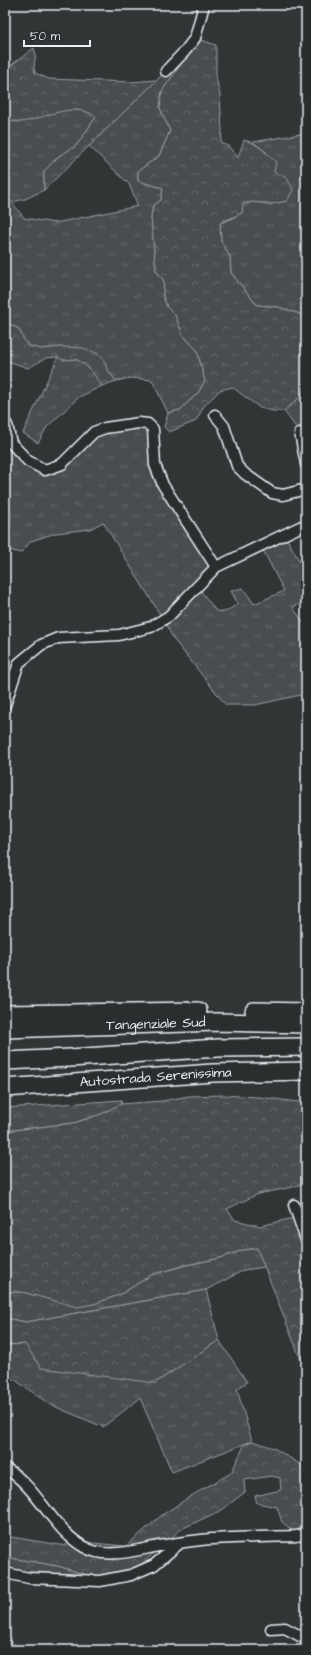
<svg xmlns="http://www.w3.org/2000/svg" width="311" height="1655" viewBox="0 0 311 1655" font-family="'Architects Daughter',sans-serif">
	<style>
		.grass { fill: url(#grass-tufts); stroke: #989fa4 }
		.forest { fill: url(#forest-crowns); stroke: #989fa4 }
		.lines { fill: none; stroke-linecap: round; stroke-linejoin: round }
		.street-casing { stroke: #e8f1f8; stroke-width: 13 }
		.highway-casing { stroke: #e8f1f8; stroke-width: 20 }
		.street { stroke: #2a2d2e; stroke-width: 10 }
		.highway { stroke: #2a2d2e; stroke-width: 17 }
		.labels { text-anchor: middle; dominant-baseline: central; stroke-width: 3; stroke-linejoin: round; paint-order: stroke }
		.street-label { font-size: 14px; fill: #e8f1f8; stroke: #2a2d2e }
	</style>
	<defs>
		<pattern id="grass-tufts" width="24" height="20" patternUnits="userSpaceOnUse"><rect width="24" height="20" fill="#494d4f"/><path d="M3 7l-1-3M5 7V3M7 7l1-3M15 17l-1-3M17 17v-4M19 17l1-3" fill="none" stroke="#636769"/></pattern>
		<pattern id="forest-crowns" width="20" height="18" patternUnits="userSpaceOnUse"><rect width="20" height="18" fill="#494d4f"/><path d="M2 6a3 3 0 1 1 6 0M12 15a3 3 0 1 1 6 0" fill="none" stroke="#636769"/></pattern>
	</defs>
	<rect width="100%" height="100%" fill="#323536"/>
	<filter id="ink" filterUnits="userSpaceOnUse"><feTurbulence type="fractalNoise" baseFrequency=".025" numOctaves="2"/><feDisplacementMap in="SourceGraphic" scale="8" xChannelSelector="R" yChannelSelector="G"/><feConvolveMatrix kernelMatrix="1 2 1 2 8 2 1 2 1" color-interpolation-filters="sRGB"/></filter>
	<g filter="url(#ink)">
		<path class="grass" d="M181,64L162,91L160,108L170,131L159,156L138,171V181L163,188L161,200L153,206L151,217L156,270L164,281L163,296L167,307L175,315L183,335L197,350L205,381L198,393L180,410L168,413L152,380L132,378L116,381L109,372L101,355L61,347L41,349L28,346L23,338L19,329L5,322L7,301L5,290V121L20,122L63,110H87L96,117L76,146L59,156L44,171V190L25,199L12,202L24,218L55,223L138,206L129,184L89,146L166,71Z
			M306,133V316L278,307L257,305L231,273L230,257L221,241L220,223L234,218L243,204L253,202L272,204L274,173L266,152L253,142Z
			M58,357C65,361 71,357 77,360C89,365 95,376 102,386L79,397L47,427L38,443L23,433Z
			M306,384V464L300,433L284,411L300,397Z
			M148,424L155,465L216,567L197,586L216,611L225,612L238,604L231,591L243,588L254,604L284,591L263,550L287,539L306,573V601L293,607L306,627L305,694L255,705H226L174,640L163,619L103,522L90,529L56,533L31,541L21,553L5,549V530H8L9,504L5,498V426L10,440L36,465L62,464L94,432Z
			M122,1100L121,1104L102,1114L74,1123L5,1131V1108Z
			M257,1248L265,1267L244,1270L206,1290L26,1322L5,1318V1292H22L48,1298L94,1304L121,1294L151,1275L186,1265L220,1258L243,1250Z
			M219,1340L247,1382L237,1389L252,1441L172,1472L140,1398L103,1427L49,1404L14,1379H5V1345L25,1344L155,1383Z
			M5,1557L58,1566L93,1577L86,1580L5,1571Z"/>
		<path class="forest" d="M195,38L216,45V77L220,95L222,131L221,143L228,146L238,157L244,140C258,143 266,153 276,162L274,172L287,178L293,190L287,201L272,204L253,202L243,204L242,213L220,223L221,241L230,257L231,273L257,305L278,307L306,316V384L300,397L284,411H273L260,408L232,387L220,390L204,406L196,421L169,432L164,427L168,413L180,410L198,393L205,381L197,350L183,335L175,315L167,307L163,296L164,281L156,270L151,217L153,206L161,200L163,188L138,181V171L159,156L170,131L160,108L162,91L181,64L185,51Z
			M34,48C38,58 32,63 35,73L49,79L130,82L157,80L44,190V171L59,156L76,146L96,117C73,100 45,119 21,122C16,122 10,121 5,121V67L10,66Z
			M5,322L19,329L23,338L28,346L41,349L61,347L83,348L101,355L109,372L116,381L102,386L90,369L76,359L63,360L58,357L46,358L28,368L5,360Z
			M5,498C12,510 12,517 8,530H5Z
			M222,1095L258,1097L306,1103V1182L293,1187L258,1194L227,1209L235,1220L260,1226L298,1217L306,1240V1373L257,1248L243,1250L220,1258L186,1265L151,1275L121,1294L94,1304L77,1307L22,1292H5V1131L74,1123L101,1114L121,1104L162,1101L189,1096Z
			M206,1290L219,1340L155,1383L41,1368L25,1344L5,1345V1318L26,1322Z
			M252,1441L274,1448L306,1468V1524L294,1532L282,1522L277,1507L257,1503L255,1496L281,1490L280,1478L272,1476L244,1480L245,1492L222,1510L181,1529L136,1569L116,1574L93,1577L58,1566L5,1557V1536L66,1546L69,1537L92,1543L126,1546L162,1515L191,1496L231,1473L245,1444Z
			M5,1635C12,1646 19,1647 31,1648V1650H5Z"/>
		<g class="lines">
			<defs>
				<path id="street" d="M166,71L185,51L195,38L204,5
					M215,415L224,426L237,466L245,474L272,493L283,495L306,489
					M5,422L7,425L11,443L28,461L45,470L62,464L94,432L105,428L139,423L148,424L153,429L155,465L163,485L216,567
					M300,433L306,464
					M5,705L19,663L41,645L58,638L119,635L151,627L169,616L216,567L306,524
					M294,1205L306,1240
					M5,1468C38,1487 51,1528 84,1547C105,1560 137,1550 159,1546C177,1543 195,1540 213,1539C241,1537 268,1537 296,1536L306,1534
					M5,1573L29,1578L100,1581L131,1575L154,1565L180,1543
					M271,1629L285,1628L302,1637L306,1638"/>
				<g id="highway">
					<path d="M254,1011L306,1012"/>
					<path d="M5,1014L198,1011"/>
					<path id="s1" d="M5,1029L217,1022L306,1024"/>
					<path d="M5,1061L70,1058L218,1048L306,1047"/>
					<path id="s2" d="M5,1088L213,1073L306,1071"/>
				</g>
			</defs>
			<use href="#street" class="street-casing"/>
			<use href="#highway" class="highway-casing"/>
			<use href="#street" class="street"/>
			<use href="#highway" class="highway"/>
		</g>
	</g>
	<g class="labels">
		<g class="street-label">
			<text stroke="none"><textPath href="#s1" startOffset="151">Tangenziale Sud</textPath></text>
			<text stroke="none"><textPath href="#s2" startOffset="151">Autostrada Serenissima</textPath></text>
		</g>
	</g>
	<rect width="311" height="1655" fill="none" stroke="#2a2d2e" stroke-width="20"/>
	<rect x="10" y="10" width="291" height="1635" fill="none" stroke="#e8f1f8" stroke-width="1.5" filter="url(#ink)"/>
	<path d="M24 40v6h66v-6" fill="none" stroke="#e8f1f8" stroke-width="2"/>
	<text x="30" y="40" font-size="12" fill="#e8f1f8" stroke="#2a2d2e" stroke-width="3" paint-order="stroke">50 m</text>
</svg>
